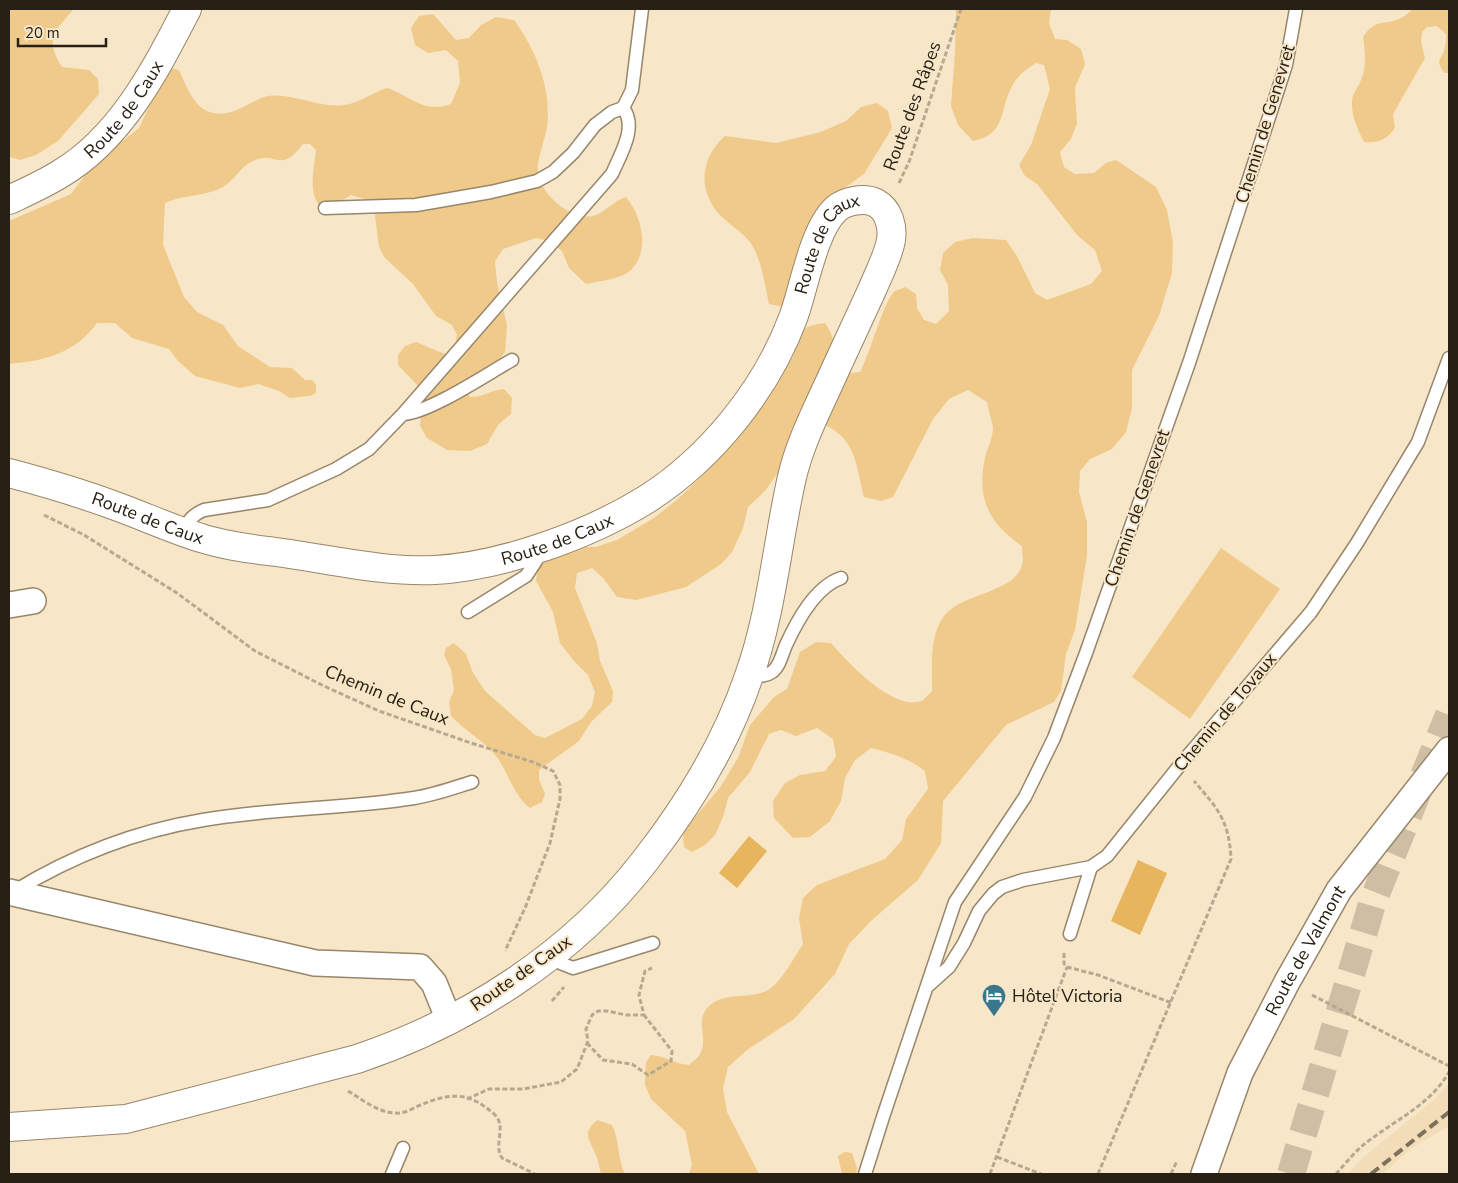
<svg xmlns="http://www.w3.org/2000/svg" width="1458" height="1183" viewBox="0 0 1458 1183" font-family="'Nunito Sans',sans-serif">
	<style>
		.built { fill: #f3ddb8 }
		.green { fill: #efca8a }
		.water { fill: #e6b55e }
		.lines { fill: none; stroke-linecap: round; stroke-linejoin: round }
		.motorway-tunnel { stroke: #cebfa4; stroke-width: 28; stroke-dasharray: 28 14; stroke-linecap: butt }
		.service-casing { stroke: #97866a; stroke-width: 15 }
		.minor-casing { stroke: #97866a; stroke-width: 28 }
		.tertiary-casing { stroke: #97866a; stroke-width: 30 }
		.path { stroke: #b7a990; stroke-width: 3; stroke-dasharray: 5 2.5; stroke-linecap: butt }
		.service { stroke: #fff; stroke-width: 12 }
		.minor { stroke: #fff; stroke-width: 25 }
		.tertiary { stroke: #fff; stroke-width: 28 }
		.rail { stroke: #7c715d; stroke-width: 4; stroke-dasharray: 10 5; stroke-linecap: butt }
		.labels { text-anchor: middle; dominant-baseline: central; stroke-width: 4; stroke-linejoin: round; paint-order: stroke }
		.street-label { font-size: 18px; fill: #272115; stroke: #f8e6c8 }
		.poi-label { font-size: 18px; fill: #272115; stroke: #f8e6c8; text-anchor: start }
	</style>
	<rect width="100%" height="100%" fill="#f8e6c8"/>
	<path class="built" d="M1449,1083V1126L1412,1148L1382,1174H1348L1360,1160L1435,1099Z"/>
	<path class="green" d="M9,9H74C55,30 44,40 62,67L89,70L98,79L99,94L58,141L36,155L20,160L9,157Z
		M956,9H1051L1049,23L1055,39L1067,40L1081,49L1085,64L1075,88L1077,123L1071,139L1060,152L1064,167L1075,174L1094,173L1106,163L1116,160L1156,187L1167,210L1173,242L1172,273L1159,316L1132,370V408L1126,432L1112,449L1090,459L1080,471L1079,492L1087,522V555L1075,630L1066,654L1061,691L1054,702L1006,725L943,801L941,843L918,880L872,920L849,944L835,974L794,1019L747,1050L728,1067L723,1088L727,1112L759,1174H689L692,1164L685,1131L651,1099L645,1085L646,1062L651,1055C665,1056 675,1064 689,1065C692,1062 698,1058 700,1054C709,1038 694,1020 709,1006C726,990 754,1001 771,988C784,978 794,957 803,944L799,918L803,898L817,885L885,859L902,840L906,819L928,789L925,771C908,758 891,753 871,748L855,760L845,778L841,801L830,821L810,837L793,838L774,818L773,801L785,783L800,775L825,771L836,757L833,739L817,728L796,736L781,730L769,734L750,772L728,798L723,817L715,835L705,845L692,852L684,847L683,832L721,786L738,758L750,725L774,697L787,689L800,652L816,642L831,643C848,663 880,696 907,702C911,703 918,702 922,701L932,691C932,667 929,636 944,616C961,593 1015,593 1022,565C1024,560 1022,552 1022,546C989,523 976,499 985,458C987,449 993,438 993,428C992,420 988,410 987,402L968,390L949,399L933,419L893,497L881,501L864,497C856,467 857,441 827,426L798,433L787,444L780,470L765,491L748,507L743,528L732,552L721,564L686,587L636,600L617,597L603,578L592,568L577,573L575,588L597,643L600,661L613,691L612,702L591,722L579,741L539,770V779L545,794L542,802L530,808C513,795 509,773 496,756C483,740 465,731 451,716L449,702L454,690L451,669L444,655L446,648L454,643L466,654L473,673L485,691L535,735L545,738L582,719L592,706L595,692L588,675L574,661L560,643L553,612L536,581L538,566L547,553L566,547H596L617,540L654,518L678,499L707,471L733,437L756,415L794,355C791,331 804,326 825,323C837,339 835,360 851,373L860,372C870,354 883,303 894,292C896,290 902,289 905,287L916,294L917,308L924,320L936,324L949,311L948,285L940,270L943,253L955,242L973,238L1006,240L1017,256L1035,293L1047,300L1091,284L1102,271L1095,250L1078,236L1037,184L1025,176L1019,165L1031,145L1050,89L1044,65L1036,63C1026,69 1016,77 1011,88C999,113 1006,134 973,141L958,125L951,106L955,52Z
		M1413,9H1449V73H1445C1433,59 1443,60 1445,47C1446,43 1446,38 1446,34L1437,26L1427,27L1422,32L1421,42L1425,58L1393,114L1395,128C1386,140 1379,143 1364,142C1358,130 1351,115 1352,101C1353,92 1358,88 1361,80C1367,67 1365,50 1363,37C1377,16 1386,27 1403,17C1406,15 1410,11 1413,9Z
		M433,14L456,40L469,38L481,25L496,17L514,20C536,50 552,89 547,127C545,140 536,161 538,172C540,194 571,221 593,216C606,212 613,201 626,197C641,215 651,250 631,270C622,279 599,281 586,284L569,268L562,251L549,241L536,238L503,249L495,261L497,283L507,325L505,352L496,364L468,378L465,389L470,397C485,397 490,390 504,389L512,398L511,414L498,425L487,444L470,451L447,450L427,438L420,426L422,398L418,386L398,365V355L405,346L416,342L447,355L454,350L457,335L452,325L436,316L413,284L385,258L379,247L374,208L368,200L351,195L341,201L333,211C304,208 314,170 316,150L310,144H303C280,175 277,150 253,161C241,166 237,177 227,184C211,197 184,194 165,203L163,245L184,297L197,312L223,325L238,346L270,367L292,368L305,380H312L316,385V393L310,396L290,398L279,391L258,384L240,388L195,376L178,361L169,349L132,338L115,323H97C75,353 45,361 9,364V221L71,194L95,162L110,146L124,140L139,128L158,87L171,68L179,70C185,83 193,105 207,111C229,120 245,104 264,97C286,90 321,109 344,105C359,103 372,93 387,88C411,96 423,114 451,104L460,83L458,61L446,50L428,53L415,45L411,28L419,16Z
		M877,103L888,111L892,128L864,174L822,204L784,307L769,304C764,282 762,260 750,242C742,232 730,225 721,216C697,192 700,158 725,136L776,143L821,132L846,121L861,107Z
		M1221,548L1280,589L1190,719L1132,677Z
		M597,1120L612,1125C620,1141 617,1159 625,1174H601C599,1167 598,1158 594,1151C588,1136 583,1133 597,1120Z
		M845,1152L852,1153L857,1168L856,1174H842L838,1156Z"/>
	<path class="water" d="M749,836L767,851L737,888L719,873Z
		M1138,860L1167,873L1140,935L1111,921Z"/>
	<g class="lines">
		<path class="motorway-tunnel" d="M1291,1174L1373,901L1449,715"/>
		<defs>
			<path id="service" d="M623,108L632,90L642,9
				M403,414C429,413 487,374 512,360
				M184,532C188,521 192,515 204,510L268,500L336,469L369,449L403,414L612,174C620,155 638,127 623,108L612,112L595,125L573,153L553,172L537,181L491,192L416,205L325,208
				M468,612L526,576L536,561L534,549
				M750,676C757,676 765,677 772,672C780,666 782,654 786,645C797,621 815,587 841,578
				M13,892C70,857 136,831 203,820C272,808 344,809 414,798C434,795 453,788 472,782
				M1070,934L1091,867
				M553,954L558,962L573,968L653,943
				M929,985L949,967L964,943L979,911L993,894L1002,887L1023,880L1091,867L1107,856L1180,765L1311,612L1357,543L1418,442L1449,358
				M392,1174L403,1148
				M865,1174L883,1117L955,902L1025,797L1054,738L1086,653L1189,363L1286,65L1296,9"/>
			<g id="minor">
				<path d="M9,605L33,601"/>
				<path d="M9,892L315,963L420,967L434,983L449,1020"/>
				<path id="s1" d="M1204,1174L1240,1073L1287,982L1339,890L1449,750"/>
			</g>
			<g id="tertiary">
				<path id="s2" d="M9,200C26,192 44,184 60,174C121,138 156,69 187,9"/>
				<path id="s3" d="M9,473C47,483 84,494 121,508C148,518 174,530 201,538C232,548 265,550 296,555C342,562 388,572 435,570C503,566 589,535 647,499C711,458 766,390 793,318C804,289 813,230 836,209C845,201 864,197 876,203C889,210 893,227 891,240C888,257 878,275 872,290C860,316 848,342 836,368C820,404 801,439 792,477C777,543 772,612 749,676C726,744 688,806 644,862C572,955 467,1022 357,1059L126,1119L9,1127"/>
			</g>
		</defs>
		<use href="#service" class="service-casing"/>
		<use href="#minor" class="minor-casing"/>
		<use href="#tertiary" class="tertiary-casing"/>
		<path class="path" d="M899,183L909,162L961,9
			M44,515L84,535L177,593L255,651L324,686L379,711L471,743L533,762L553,771L560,785V799L550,843L525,908L505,951
			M1064,953V964L1067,967L1098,975L1172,1003
			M1312,995L1449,1066
			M552,1001L564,987
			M587,1043L603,1060L632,1064L648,1075L671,1061L672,1051L644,1015
			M348,1091C363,1100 379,1113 396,1113C403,1114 412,1109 418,1106C449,1093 468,1090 495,1115C507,1127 493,1145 502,1158L535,1174
			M467,1099L489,1089H523L561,1082L577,1069L588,1041L586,1029L592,1015L598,1011H607L626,1015H644L639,995L645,971L652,968
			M997,1157L1041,1174
			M990,1174L1067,967
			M1098,1174L1231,859C1229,820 1218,809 1194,781
			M1171,1174L1177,1161
			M1336,1174C1344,1165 1353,1154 1362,1146C1391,1122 1430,1106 1449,1072"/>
		<use href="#service" class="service"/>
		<use href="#minor" class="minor"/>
		<use href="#tertiary" class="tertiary"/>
		<path class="rail" d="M1371,1174L1449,1112"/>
	</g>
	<defs>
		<symbol id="hotel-pin" viewBox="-11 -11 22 30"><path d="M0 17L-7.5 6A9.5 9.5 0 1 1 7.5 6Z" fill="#39788c" stroke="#f8e6c8"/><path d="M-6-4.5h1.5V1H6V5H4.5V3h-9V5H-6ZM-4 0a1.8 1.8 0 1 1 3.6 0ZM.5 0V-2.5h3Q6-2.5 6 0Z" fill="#fff"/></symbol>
	</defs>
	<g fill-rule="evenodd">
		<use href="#hotel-pin" x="980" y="982" width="28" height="38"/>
	</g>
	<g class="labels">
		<g class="street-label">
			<text transform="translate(912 106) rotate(-70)">Route des Râpes</text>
			<text stroke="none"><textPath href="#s2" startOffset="149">Route de Caux</textPath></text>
			<text transform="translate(1265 124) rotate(-73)">Chemin de Genevret</text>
			<text stroke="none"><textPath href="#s3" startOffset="986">Route de Caux</textPath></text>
			<text transform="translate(1137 508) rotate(-71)">Chemin de Genevret</text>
			<text stroke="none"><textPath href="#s3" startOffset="146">Route de Caux</textPath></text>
			<text stroke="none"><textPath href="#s3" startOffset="566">Route de Caux</textPath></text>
			<text transform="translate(387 695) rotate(22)">Chemin de Caux</text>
			<text transform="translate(1225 712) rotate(-50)">Chemin de Tovaux</text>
			<text stroke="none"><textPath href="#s1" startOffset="246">Route de Valmont</textPath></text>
			<text transform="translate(521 973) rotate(-35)">Route de Caux</text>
		</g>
		<g class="poi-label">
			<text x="1012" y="996">Hôtel Victoria</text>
		</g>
	</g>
	<rect width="1458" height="1183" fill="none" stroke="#272115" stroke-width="20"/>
	<path d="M18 38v8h88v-8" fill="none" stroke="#272115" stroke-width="2.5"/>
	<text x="25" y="38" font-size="15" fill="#272115" stroke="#f8e6c8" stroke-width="4" paint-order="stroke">20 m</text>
</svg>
